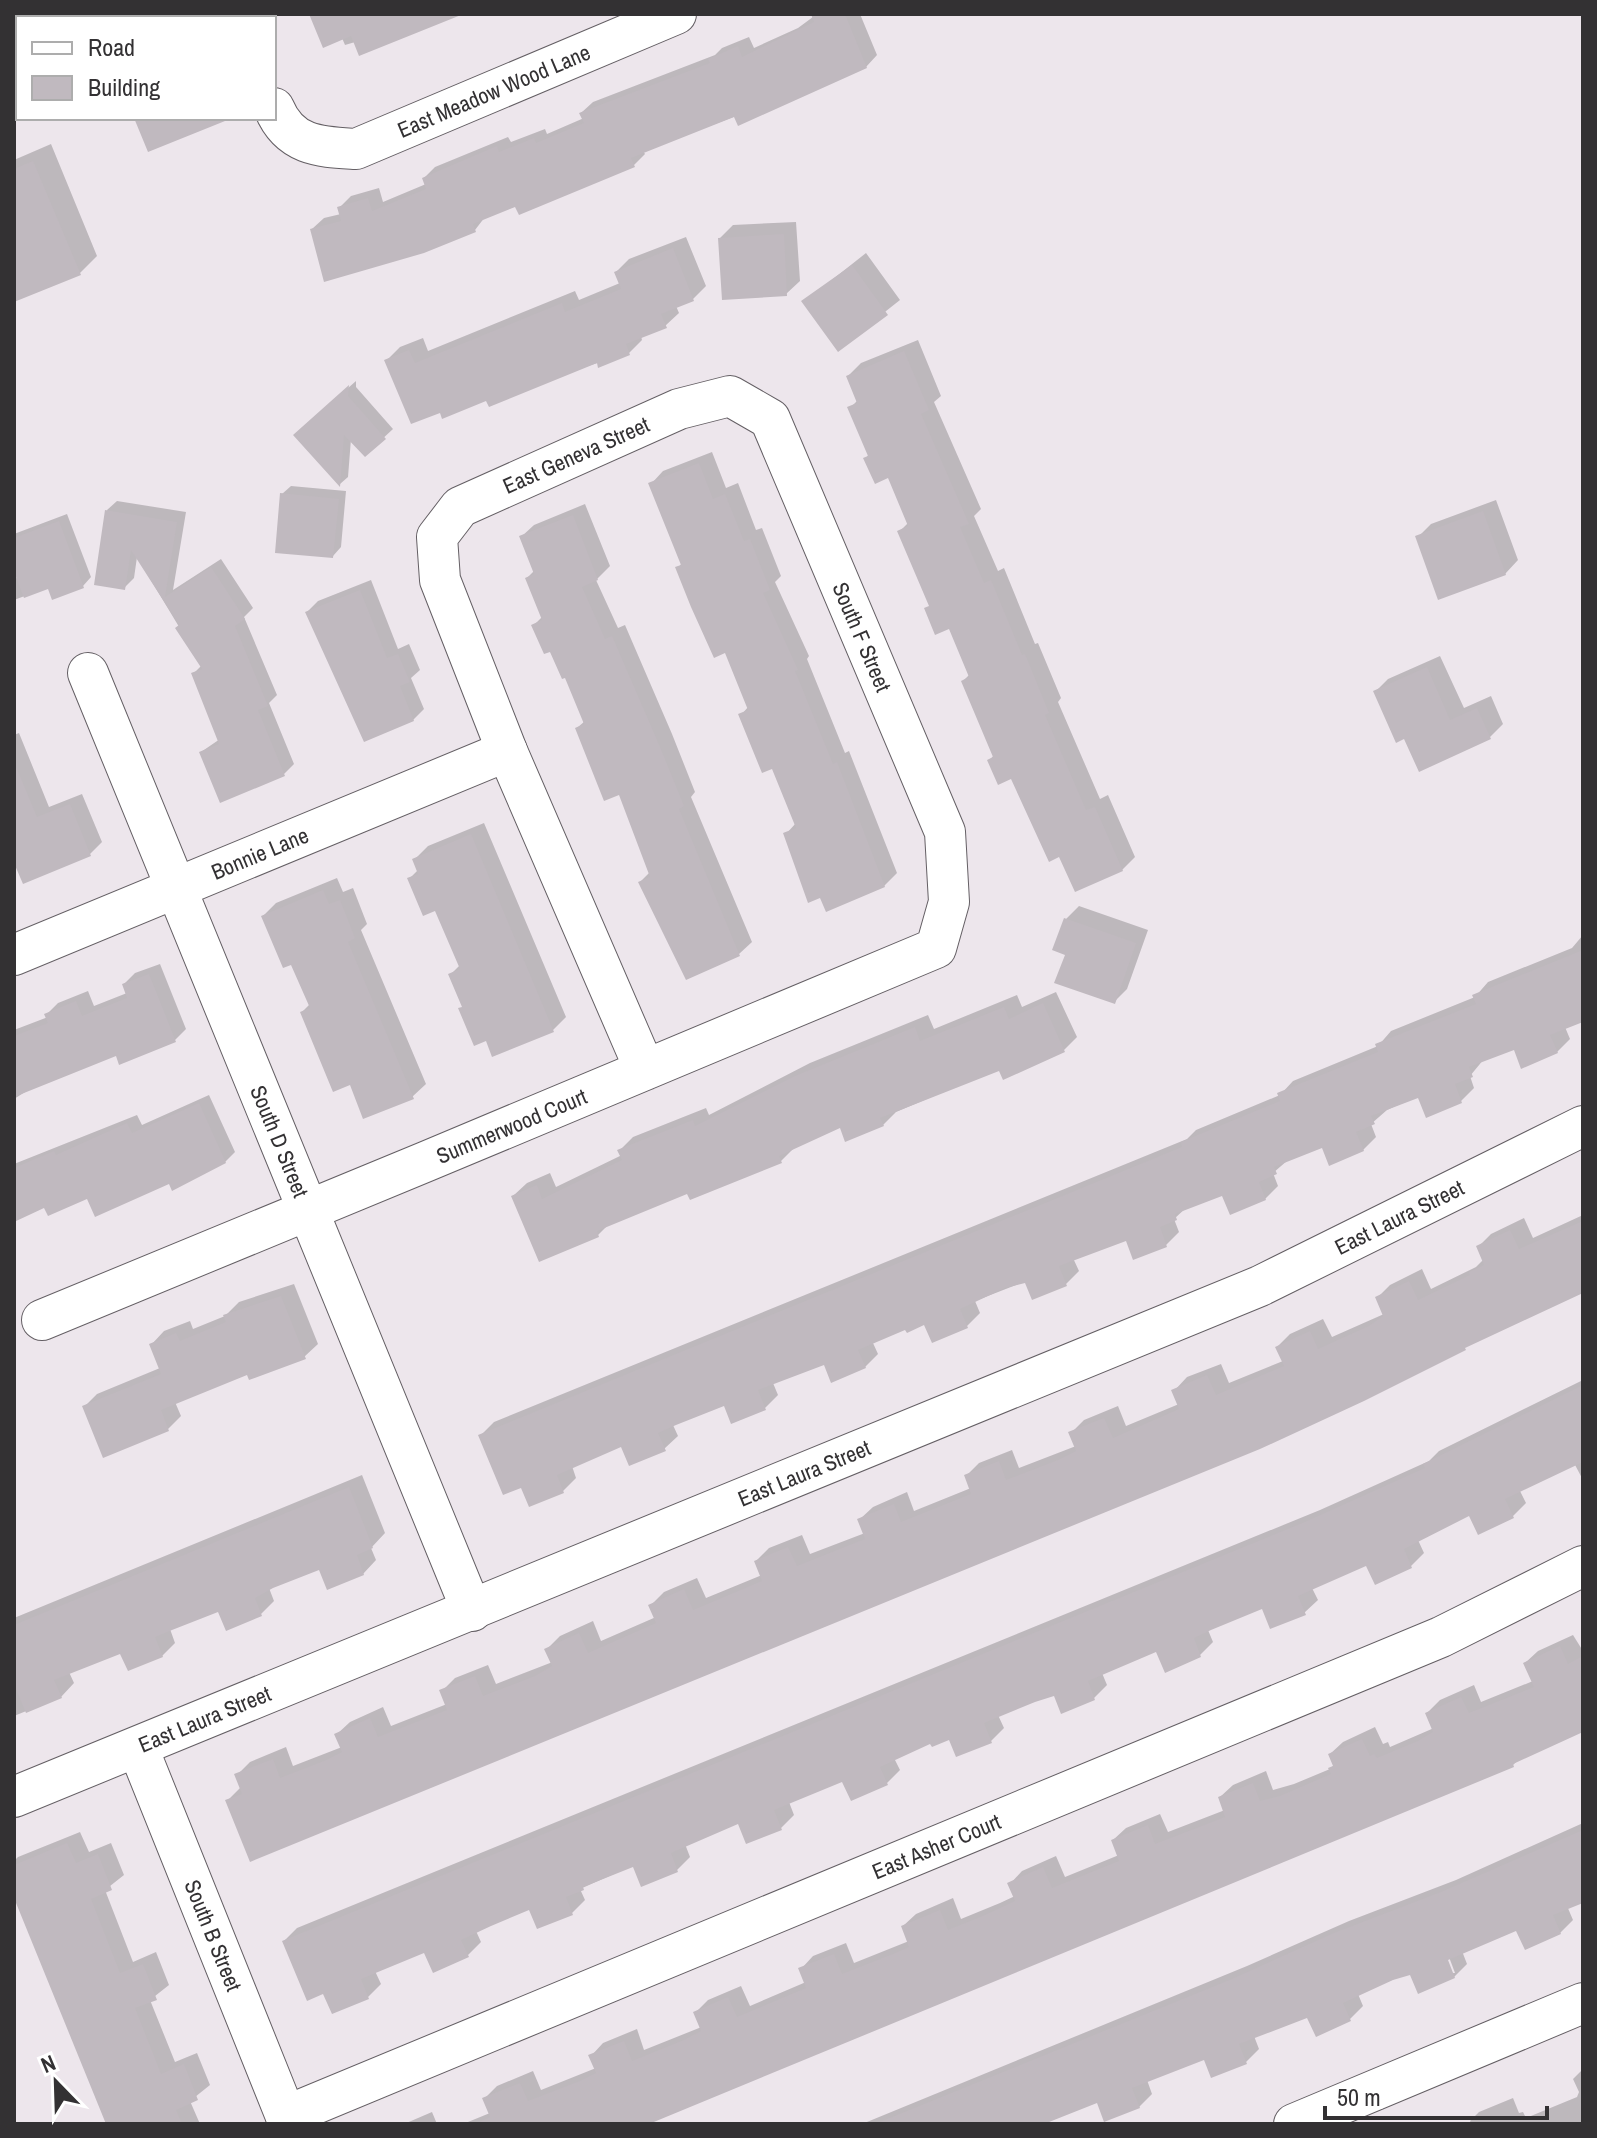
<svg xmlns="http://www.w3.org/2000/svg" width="1597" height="2138" viewBox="0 0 1597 2138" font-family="'Archivo Narrow',sans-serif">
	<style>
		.shadow { fill: #0003; fill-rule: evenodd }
		.building { fill: #c0b9bf }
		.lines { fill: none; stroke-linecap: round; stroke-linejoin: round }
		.minor-casing { stroke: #645f64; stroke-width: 42 }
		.minor { stroke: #fff; stroke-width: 40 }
		.labels { text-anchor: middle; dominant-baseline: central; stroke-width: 6; stroke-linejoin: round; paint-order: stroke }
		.street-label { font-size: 22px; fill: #333133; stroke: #fff }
	</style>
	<rect width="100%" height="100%" fill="#ede6ec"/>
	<path class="shadow" d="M91,14H173L175,18H93Z
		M311,14H450L345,45L342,38Z
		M817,14H860L877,55L866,67L643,151L645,154L634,165L485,217L475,230L312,229L324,218L341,214L340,207L351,196L379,188L383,202L426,184L424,178L435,167L508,137L511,142L545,129L547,134L584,118L581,113L593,102L715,55L722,48L749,37L754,48L798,28Z
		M14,64L18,74V105L14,106Z
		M51,144L97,256L80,273L14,300V160Z
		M796,222L800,281L786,294L720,238L733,225Z
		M686,237L706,286L693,299L676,306L679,313L665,326L641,336L642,340L629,353L487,398L387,360L400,347L423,338L428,351L575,291L579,300L620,283L616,272L629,259Z
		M866,253L900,300L838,349L804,302Z
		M918,340L941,396L934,402L981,509L974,516L998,571L1004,568L1035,644L1038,643L1061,698L1058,702L1100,799L1108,795L1135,857L1122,870L1060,854L1012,777L989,761L994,755L963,681L970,674L951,626L931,604L899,532L909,522L889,476L866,458L869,454L850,408L858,400L848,376L861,363Z
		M356,381V387L393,429L365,455L351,439L348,477L340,484L304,427Z
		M712,452L726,488L738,483L756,530L762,528L781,576L775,582L809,656L807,659L845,753L849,751L897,873L884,886L786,834L796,823L773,766L741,715L749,706L727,650L678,568L682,563L651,484L663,471Z
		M291,486L346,491L341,547L333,556L282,494Z
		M1496,500L1518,560L1505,574L1418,537L1431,524Z
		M117,501L186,512L173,590L221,559L253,608L244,617L277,695L269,703L294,764L284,774L201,752L220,739L193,674L202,665L137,557L134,578L124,588L107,510Z
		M585,504L610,566L596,580L618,628L625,625L672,734L695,792L691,797L752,942L739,954L640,882L650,872L620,792L577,728L585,721L566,675L533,626L543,616L527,578L535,570L521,537L534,525Z
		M67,514L91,577L83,586L49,587L14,600V577L19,579L14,566V534Z
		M371,580L398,649L409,644L420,670L411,678L424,709L413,720L307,612L318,601Z
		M1440,656L1464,708L1491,696L1503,724L1490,737H1405L1375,692L1388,679Z
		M19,733L49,807L82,794L102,842L90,854L14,868V735Z
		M484,823L566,1017L553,1030L487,1038L464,1006L450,975L460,965L437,908L409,879L419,869L415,859L428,846Z
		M337,878L343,892L353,888L367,924L361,930L426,1084L412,1097L351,1083L302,1012L310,1004L292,962L263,916L276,903Z
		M1079,906L1148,930L1127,989L1114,1002L1067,953L1066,919Z
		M1583,935V1010L1565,1027L1570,1039L1557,1052L1515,1047L1484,1059L1470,1076L1474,1088L1461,1101L1419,1095L1387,1110L1371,1124L1376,1137L1363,1150L1323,1146L1288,1160L1273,1173L1278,1186L1265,1199L1223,1193L1187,1207L1174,1219L1179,1232L1166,1245L1134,1257L1127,1239L1073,1258L1079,1271L1066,1284L1026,1281L975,1301L980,1313L967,1326L925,1322L906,1327L873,1343L878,1354L865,1367L825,1362L773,1383L778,1395L765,1408L725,1403L673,1425L678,1436L664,1449L622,1444L572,1466L576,1478L563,1491L522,1485L481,1435L494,1422L1187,1139L1196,1130L1280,1095L1293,1081L1378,1046L1391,1031L1475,997L1488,982L1572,948Z
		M160,964L186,1029L175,1040L117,1054L33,1087L14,1099V1030L48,1017L47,1014L58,1003L88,991L94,1006L127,993L124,984L135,973Z
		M1056,992L1077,1037L1064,1050L1000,1068L896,1112L883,1125H841L794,1148L781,1161L688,1192L609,1224L598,1235L513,1196L527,1183L550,1173L556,1187L622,1155L620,1150L633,1137L706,1108L709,1115L810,1063L928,1015L934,1029L1017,995L1022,1007Z
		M209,1095L235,1152L225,1162L170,1182L46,1206L14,1219V1164L137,1115L142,1125Z
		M1583,1215V1286L227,1801L241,1787L237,1775L250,1762L286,1747L293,1766L342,1747L336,1735L350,1722L383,1707L391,1726L447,1704L442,1691L455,1678L488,1665L496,1684L550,1663L552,1662L547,1649L560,1636L593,1621L601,1641L656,1617L651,1605L664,1592L697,1578L706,1598L762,1575L756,1561L769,1548L802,1535L810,1554L865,1533L859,1520L873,1507L907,1492L914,1511L971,1488L966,1476L979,1463L1012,1450L1019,1468L1076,1446L1071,1433L1084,1420L1118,1406L1126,1426L1179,1404L1174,1391L1187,1377L1221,1364L1229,1383L1283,1361L1277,1347L1290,1334L1323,1319L1332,1337L1384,1314L1377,1298L1390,1285L1422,1269L1431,1289L1476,1267L1484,1259L1478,1247L1491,1234L1524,1218L1533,1238Z
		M294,1284L318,1344L304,1357L248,1372L175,1402L181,1416L168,1429L84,1407L97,1394L160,1368L151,1345L164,1331L190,1321L193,1329L225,1316L239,1302Z
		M1583,1380V1480L1574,1463L1519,1489L1526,1503L1513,1516L1470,1513L1418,1540L1424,1553L1411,1566L1367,1563L1312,1588L1318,1600L1304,1613L1263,1607L1208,1630L1213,1642L1200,1655L1158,1649L1102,1673L1107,1685L1094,1698L1055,1693L998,1715L1004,1728L991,1741L950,1737L931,1741L894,1758L900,1770L887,1783L843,1779L789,1802L794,1815L781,1828L747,1842L739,1821L685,1844L690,1857L677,1870L634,1865L580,1889L585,1900L572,1913L538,1927L530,1908L476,1931L481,1942L468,1955L425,1950L375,1971L381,1984L368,1997L325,1991L284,1941L297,1928L1320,1510L1429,1461L1439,1451Z
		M362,1475L385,1533L371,1548L376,1560L363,1574L320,1567L269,1588L274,1601L261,1614L219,1609L170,1629L175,1643L162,1656L121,1651L69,1672L74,1683L61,1697L14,1716V1618Z
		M1573,1635L1583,1651V1728L1520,1758L1513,1765L647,2124H463L490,2113L484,2099L497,2086L533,2071L541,2090L596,2068L591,2056L603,2043L637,2029L644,2050L699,2028L701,2027L695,2013L708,2000L741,1986L750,2006L806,1982L801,1969L813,1956L846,1943L854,1963L909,1941L903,1926L916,1914L953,1898L961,1919L1000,1903L1015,1896L1010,1884L1022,1871L1056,1856L1065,1877L1119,1855L1113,1840L1126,1828L1160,1814L1168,1832L1225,1810L1220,1797L1233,1785L1266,1771L1273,1790L1294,1784L1330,1769L1335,1764L1330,1754L1343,1742L1375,1727L1383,1744L1388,1742L1390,1747L1434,1728L1427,1713L1440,1700L1474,1685L1481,1702L1533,1681L1525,1663L1538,1651Z
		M1583,1823V1899L1567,1906L1573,1920L1560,1933L1517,1928L1462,1951L1467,1964L1454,1977L1411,1972L1358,1994L1363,2006L1350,2019L1308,2015L1254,2036L1259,2049L1246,2062L1205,2058L1147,2080L1152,2094L1139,2107L1098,2101L1043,2124H862L1247,1966L1349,1921L1456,1880ZM1446,1949L1455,1973H1451L1442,1951Z
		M80,1832L89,1852L111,1843L124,1875L105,1890L133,1962L156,1952L169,1985L150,2000L175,2062L197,2053L210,2085L190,2101L200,2124H108L14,1892V1861L18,1857Z
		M1583,2069V2124H1471L1470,2121L1479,2112L1513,2098L1519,2113L1523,2112L1526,2118L1577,2097L1579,2092L1573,2079Z
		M432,2112L437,2124H404Z"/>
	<path class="building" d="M309,14H461V15L359,56L351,36L323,48Z
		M811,14H845L867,68L738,126L734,117L631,158L635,167L519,215L515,207L473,224L476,232L424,253L324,282L310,229L341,221L337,207L368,198L372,211L426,189L422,178L497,146L499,152L534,138L536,143L584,123L579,113L710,63L708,59L738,46L742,57L814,22Z
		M134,118H230V119L148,152Z
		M33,161L81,275L14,302V169Z
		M784,234L787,296L722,300L718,238Z
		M673,248L694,301L661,314L667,328L626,344L630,355L598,368L597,363L489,407L486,401L442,419L440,413L411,424L384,360L409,350L415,363L562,303L565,312L621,289L614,272Z
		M852,265L888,315L838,352L801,301Z
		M904,351L929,410L921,414L969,524L960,527L984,583L991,580L1022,655L1025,654L1049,713L1045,715L1086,810L1095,807L1123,871L1075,892L1059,857L1049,862L1011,779L998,785L987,760L993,757L961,681L969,677L949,629L935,635L924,608L929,606L897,531L908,526L888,478L875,484L863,458L868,456L847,407L857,403L846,376Z
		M349,385L348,396L386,439L365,457L344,435L340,487L293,435Z
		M699,463L713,499L725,494L744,541L750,539L770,590L763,593L798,670L795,671L833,764L837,762L885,887L826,912L820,898L808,903L783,833L796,828L772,769L762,773L738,714L748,710L725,653L714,658L691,607L675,567L681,565L648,483Z
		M280,493L339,499L333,558L275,553Z
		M105,510L177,522L165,597L211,567L245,619L235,626L268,706L258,710L285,776L220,803L199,752L219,744L191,673L202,669L175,628L179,625L131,550L125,590L94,585Z
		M1483,511L1506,575L1438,600L1415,536Z
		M573,515L598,580L582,587L605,639L612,636L660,747L684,806L679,809L740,956L686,980L638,882L650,877L619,795L604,801L575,728L584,724L565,678L562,679L550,652L544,654L531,625L542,620L525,578L534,574L519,536Z
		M59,521L84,588L52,600L48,589L24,598L14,572V538Z
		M360,590L387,658L398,654L410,682L400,686L414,721L364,742L305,612Z
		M1427,667L1450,720L1477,708L1491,739L1419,772L1404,739L1396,743L1373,691Z
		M14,762L37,817L70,804L91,856L23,884L14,863Z
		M471,834L554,1032L492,1057L486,1041L474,1046L458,1008L462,1007L448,974L460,969L435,911L423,916L407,878L418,874L412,859Z
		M323,890L329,904L340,900L355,938L348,942L414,1099L363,1119L350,1085L333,1092L300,1012L310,1008L291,965L283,968L261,916Z
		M1064,918L1136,943L1115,1004L1054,983L1065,955L1052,950Z
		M1583,950V1022L1550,1035L1558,1053L1521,1069L1514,1050L1469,1067L1473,1077L1455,1084L1462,1103L1426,1118L1418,1098L1371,1116L1375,1124L1356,1132L1364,1151L1329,1166L1322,1148L1274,1167L1277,1174L1259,1182L1266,1200L1230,1215L1222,1196L1175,1214L1177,1220L1160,1227L1167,1247L1133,1260L1126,1241L1059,1266L1067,1286L1032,1300L1025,1283L1005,1288L960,1309L968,1328L932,1343L924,1325L907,1333L905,1330L858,1350L866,1368L831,1383L824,1365L758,1390L766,1410L731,1424L724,1406L676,1425L658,1433L666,1451L629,1466L621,1447L557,1475L564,1493L529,1507L521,1488L503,1495L478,1435L1182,1147L1181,1142L1280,1101L1277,1093L1378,1052L1375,1044L1476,1004L1472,995Z
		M149,974L176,1042L119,1065L116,1056L14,1097V1036L48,1023L44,1014L76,1001L82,1016L127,998L122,984Z
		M1043,1003L1065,1052L1003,1080L999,1071L880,1118L884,1126L845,1142L840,1128L779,1156L782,1163L690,1200L687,1194L597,1231L599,1237L539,1262L511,1196L537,1185L542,1199L622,1160L617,1150L693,1120L695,1126L795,1076L915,1027L920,1041L1004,1007L1009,1019Z
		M199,1103L226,1163L172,1191L169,1184L95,1217L87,1199L48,1216L44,1208L14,1222V1168L54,1151L56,1155L127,1123L132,1133Z
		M1583,1221V1293L1465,1348L1466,1350L1364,1401L1260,1449L250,1862L225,1800L242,1794L234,1774L273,1759L280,1778L324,1761L342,1752L334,1734L370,1718L378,1737L447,1710L439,1690L475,1676L483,1696L535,1676L552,1666L544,1649L579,1633L588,1653L656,1623L648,1605L684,1589L693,1610L710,1603L762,1581L754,1561L788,1547L797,1566L865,1539L857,1519L894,1504L901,1522L971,1494L964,1475L999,1461L1006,1480L1058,1460L1076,1451L1068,1432L1104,1418L1113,1438L1179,1409L1171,1390L1207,1375L1216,1395L1284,1366L1275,1347L1310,1331L1318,1349L1369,1326L1383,1316L1375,1297L1409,1281L1418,1300L1470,1275L1469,1272L1484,1265L1476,1246L1510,1230L1519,1249Z
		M281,1296L306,1359L249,1380L247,1375L161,1410L169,1431L103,1458L82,1406L161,1374L149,1344L176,1333L180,1341L226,1322L223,1315Z
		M1583,1385V1462L1505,1499L1514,1518L1478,1535L1469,1516L1404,1549L1412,1568L1375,1585L1366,1566L1316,1588L1298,1596L1306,1615L1270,1629L1262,1609L1211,1630L1194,1638L1201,1657L1165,1673L1156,1652L1088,1681L1095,1700L1061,1714L1054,1696L1035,1702L984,1723L992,1743L956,1757L949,1740L932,1747L930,1744L880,1767L888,1785L851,1801L842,1782L774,1810L782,1830L746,1844L738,1824L671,1853L678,1872L641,1887L633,1867L583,1887L584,1890L566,1897L573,1915L537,1929L529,1910L491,1926L461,1940L469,1957L433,1973L424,1953L361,1979L369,1999L332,2014L323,1994L307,2001L282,1941L1305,1522L1425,1468L1423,1464Z
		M349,1487L373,1548L357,1555L364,1575L327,1590L319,1570L273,1588L255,1598L262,1616L226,1631L218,1612L172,1630L155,1637L163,1657L128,1671L120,1654L54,1680L62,1698L26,1713L14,1684V1625Z
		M1560,1646L1568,1664L1583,1656V1732L1513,1764L1514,1767L649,2124H475L490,2117L482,2098L520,2083L528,2101L580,2081L596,2073L588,2055L624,2041L632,2061L684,2040L701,2031L693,2012L728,1997L737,2017L806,1988L798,1968L834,1954L842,1974L893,1954L909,1947L901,1926L940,1910L948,1930L985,1915L1015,1901L1007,1883L1043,1867L1052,1888L1119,1861L1111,1840L1148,1825L1155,1844L1225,1817L1218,1797L1253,1783L1260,1801L1280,1796L1331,1774L1328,1768L1333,1766L1328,1754L1362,1739L1370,1756L1374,1754L1377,1758L1418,1741L1433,1732L1425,1713L1461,1697L1469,1713L1534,1687L1523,1663Z
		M1583,1830V1903L1553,1915L1561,1934L1525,1950L1516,1931L1448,1960L1455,1978L1418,1994L1410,1975L1393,1980L1343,2003L1351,2021L1316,2037L1307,2018L1239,2044L1247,2064L1211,2078L1204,2060L1132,2088L1140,2108L1104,2122L1097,2103L1044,2124H875L1232,1979L1334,1933L1441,1892Z
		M67,1843L76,1863L98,1854L112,1890L91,1899L120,1973L143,1964L157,2000L135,2008L161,2074L184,2064L198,2100L176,2110L182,2124H106L14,1898V1865Z"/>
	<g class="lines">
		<defs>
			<g id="minor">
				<path d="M235,14L236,18"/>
				<path id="s1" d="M274,108C290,147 322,147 356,149L676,14"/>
				<path id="s2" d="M88,673L472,1611"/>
				<path id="s3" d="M14,955L507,751"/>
				<path id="s4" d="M42,1320C341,1198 638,1073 936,948L949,902L945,832L770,419L730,396L679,409L460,507L437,537L440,580L507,751L645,1070"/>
				<path id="s5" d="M138,1748L289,2124"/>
				<path id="s6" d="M14,1797L1260,1286L1583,1126"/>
				<path id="s7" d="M286,2116L1441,1637L1583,1566"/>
				<path d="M1294,2124L1583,2003"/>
			</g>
		</defs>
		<use href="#minor" class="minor-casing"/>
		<use href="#minor" class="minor"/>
	</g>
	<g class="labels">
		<g class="street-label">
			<text stroke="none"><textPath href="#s1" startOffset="248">East Meadow Wood Lane</textPath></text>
			<text transform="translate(576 455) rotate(-24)">East Geneva Street</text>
			<text transform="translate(862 637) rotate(67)">South F Street</text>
			<text stroke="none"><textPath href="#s3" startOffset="266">Bonnie Lane</textPath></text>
			<text stroke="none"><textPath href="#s4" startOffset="508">Summerwood Court</textPath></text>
			<text stroke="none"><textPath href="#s2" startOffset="506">South D Street</textPath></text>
			<text stroke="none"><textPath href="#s6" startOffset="1502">East Laura Street</textPath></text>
			<text stroke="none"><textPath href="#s6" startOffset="854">East Laura Street</textPath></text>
			<text stroke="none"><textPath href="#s6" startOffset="206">East Laura Street</textPath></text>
			<text stroke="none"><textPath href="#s7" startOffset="704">East Asher Court</textPath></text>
			<text stroke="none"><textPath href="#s5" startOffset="202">South B Street</textPath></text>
		</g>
	</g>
	<rect width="1597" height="2138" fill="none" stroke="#333133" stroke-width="32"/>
	<rect x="16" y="16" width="260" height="104" fill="#ffffff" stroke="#adadad" stroke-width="2"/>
	<rect x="32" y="42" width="40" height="12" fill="#ffffff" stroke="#adadad" stroke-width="2"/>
	<text x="88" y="56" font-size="24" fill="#333133">Road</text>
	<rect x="32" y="76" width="40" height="24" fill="#c0b9bf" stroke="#adadad" stroke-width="2"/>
	<text x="88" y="96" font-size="24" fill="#333133">Building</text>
	<g transform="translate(56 2082) rotate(337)" stroke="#ffffff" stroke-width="6" paint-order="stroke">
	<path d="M0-6L14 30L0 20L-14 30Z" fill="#333133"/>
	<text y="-12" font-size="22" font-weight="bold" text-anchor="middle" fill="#333133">N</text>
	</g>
	<path d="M1325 2106v12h222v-12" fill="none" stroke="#333133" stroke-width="4"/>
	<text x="1337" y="2106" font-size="24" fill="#333133" stroke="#ffffff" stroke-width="6" paint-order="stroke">50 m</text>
</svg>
